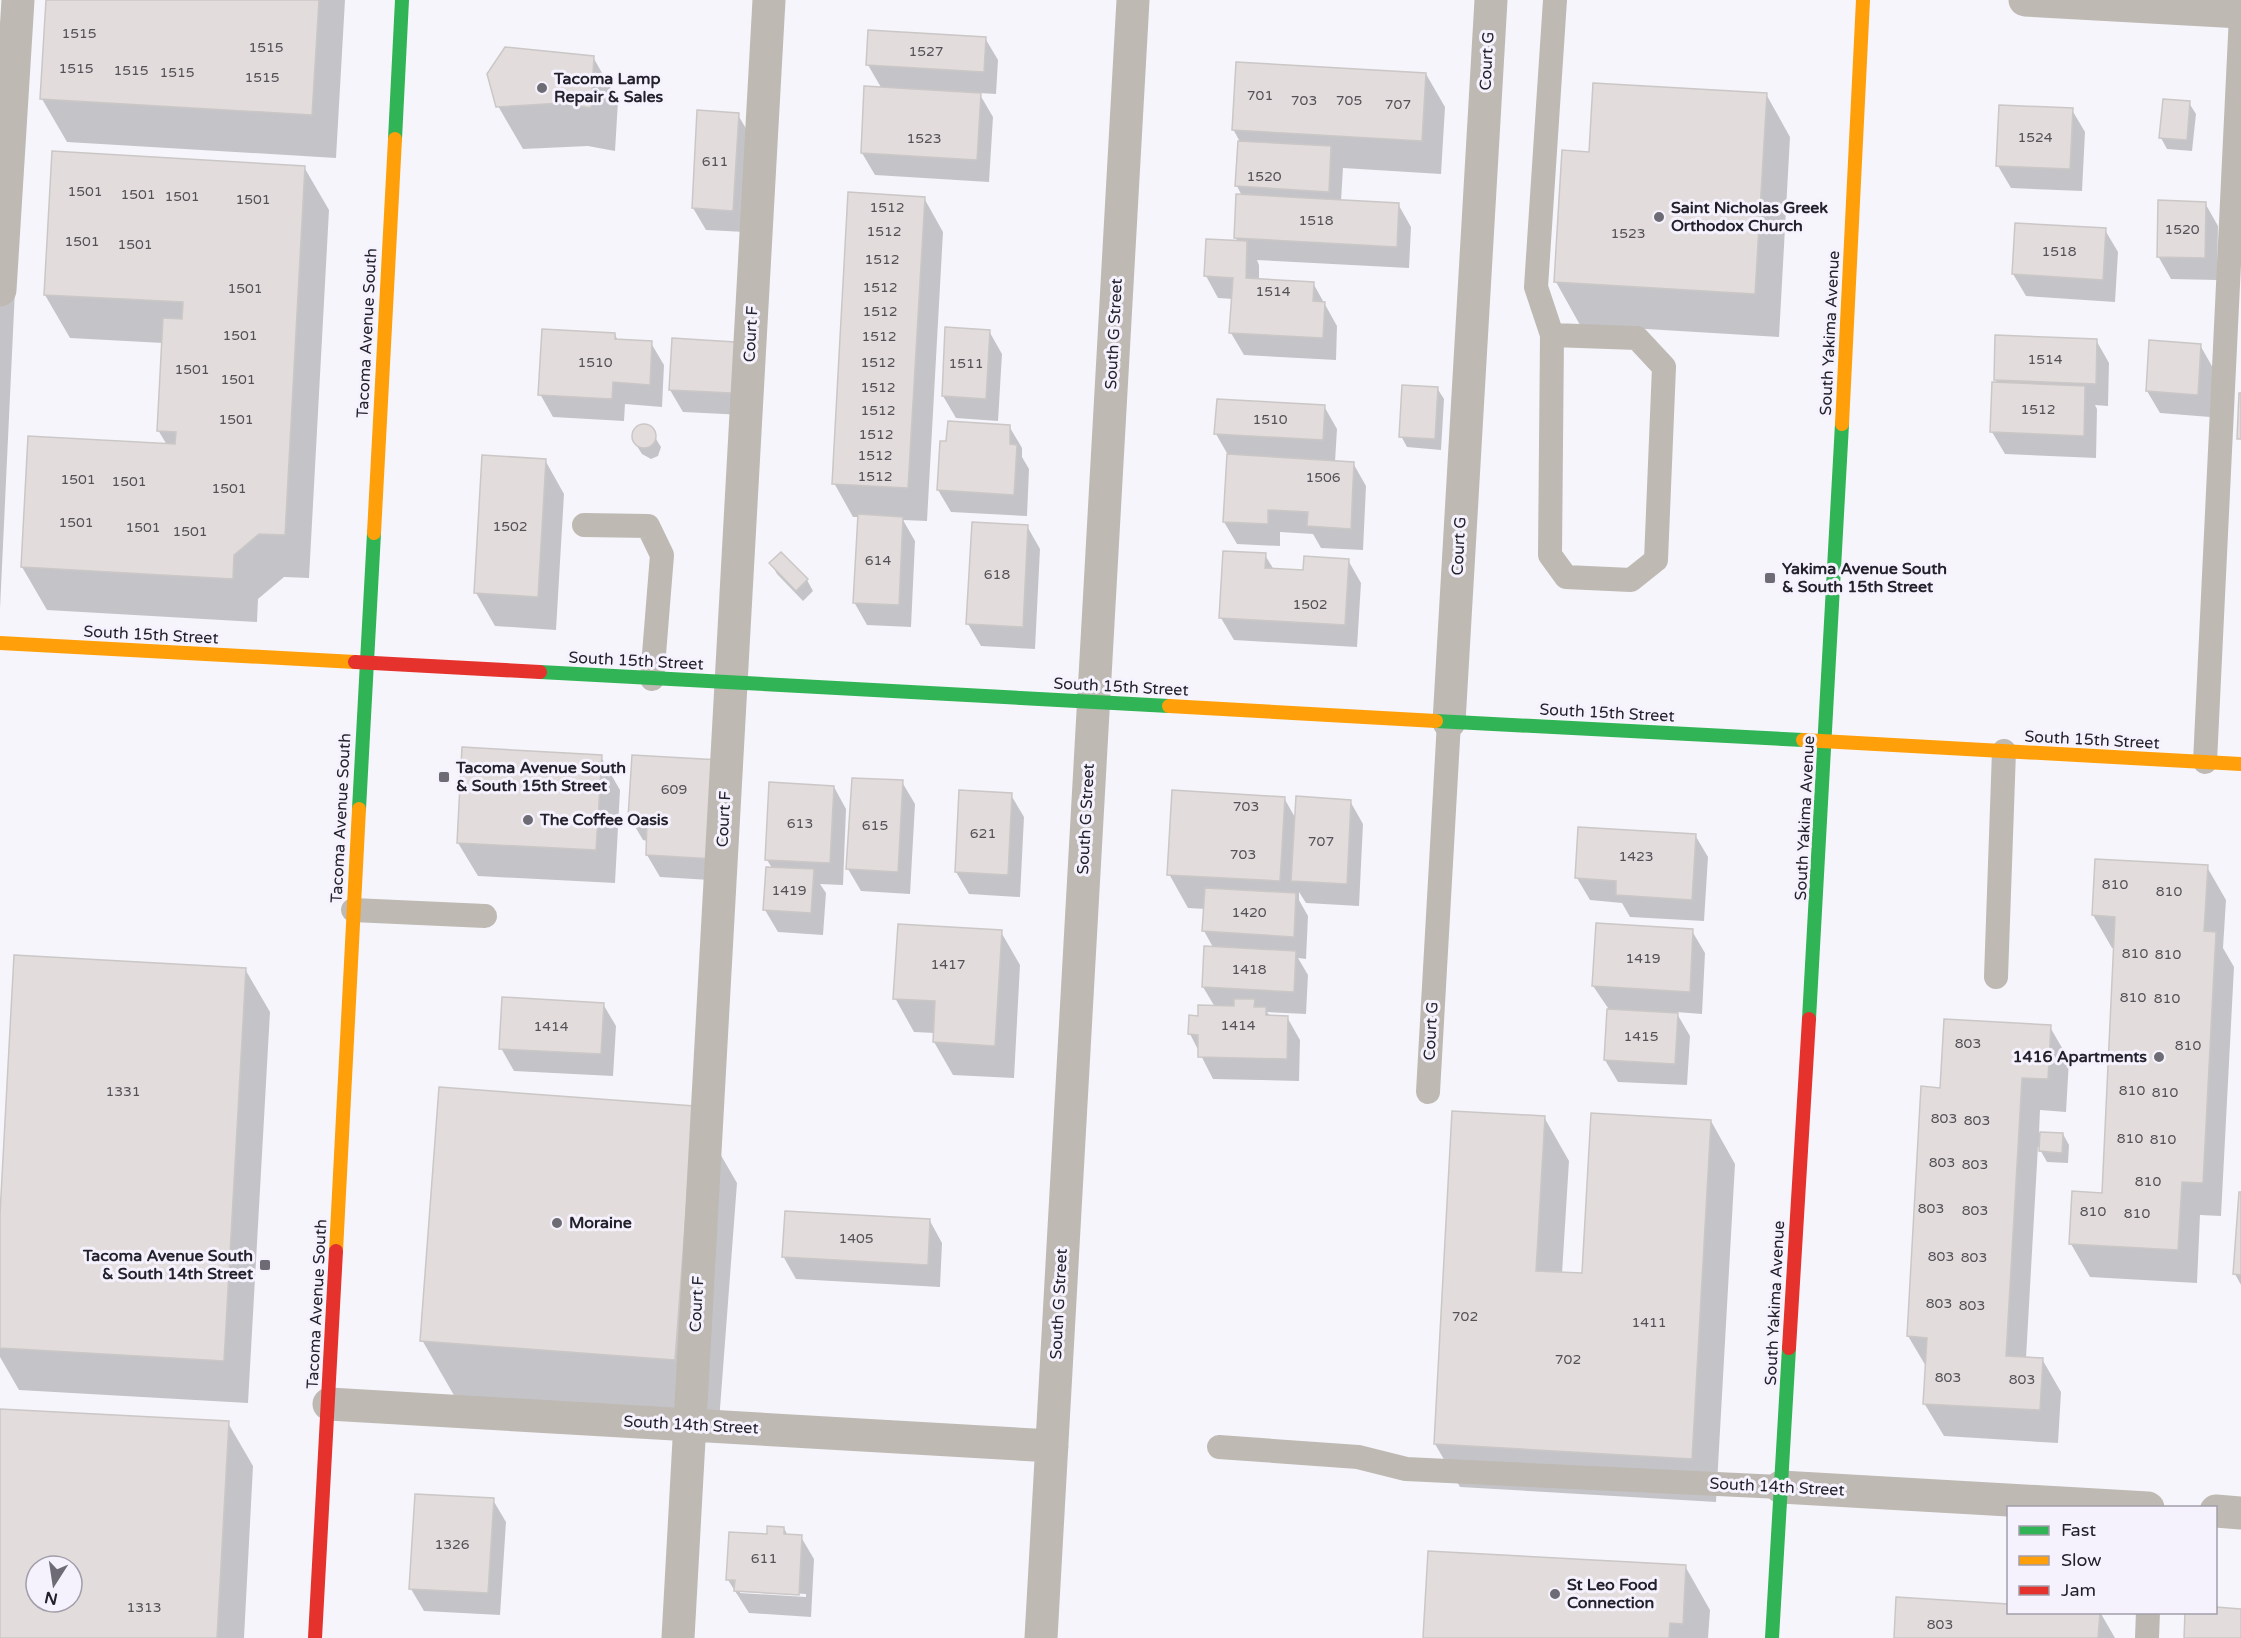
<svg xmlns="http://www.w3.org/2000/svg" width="2241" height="1638" viewBox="0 0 2241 1638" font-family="'Varela Round',sans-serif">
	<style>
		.shadow { fill: #0003; fill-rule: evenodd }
		.building { fill: #e2dddc; stroke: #cbc7c6; stroke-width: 1.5; fill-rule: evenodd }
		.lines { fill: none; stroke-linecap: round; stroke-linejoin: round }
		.lane { stroke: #beb9b3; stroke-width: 24 }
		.street { stroke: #beb9b3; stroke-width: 33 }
		.fast { stroke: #30b455; stroke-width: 14 }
		.slow { stroke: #ff9f0a; stroke-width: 14 }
		.jam { stroke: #e5322d; stroke-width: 14 }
		.poi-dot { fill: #6d6b74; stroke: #f5f2fe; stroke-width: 2 }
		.labels { text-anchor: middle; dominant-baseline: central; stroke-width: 6; stroke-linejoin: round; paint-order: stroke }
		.number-label { font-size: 14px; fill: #535057 }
		.street-label { font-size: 16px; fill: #23212b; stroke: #f5f2fe }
		.poi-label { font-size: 16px; font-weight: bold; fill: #23212b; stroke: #f5f2fe; text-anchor: start }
	</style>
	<rect width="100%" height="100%" fill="#f6f5fb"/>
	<path class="shadow" d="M47,0H345L336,158L67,142L42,99Z
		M985,38L998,60L996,94L979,93L993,117L989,182L875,175L862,153L882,89L868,65Z
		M593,57L618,101L615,151L588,146L523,149L498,106Z
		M1426,74L1445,107L1441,174L1343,168L1341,201L1398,204L1411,227L1409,268L1257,260L1259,265V281L1313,283L1337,326L1336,360L1244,355L1231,333L1233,299L1218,298L1206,276L1238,242L1235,237L1242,196L1237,186L1240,142L1233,129Z
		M1766,94L1790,137L1779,337L1580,325L1556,282Z
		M2189,103L2196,114L2192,151L2167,149L2161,138Z
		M2072,110L2085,132L2082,191L2011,188L1998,166Z
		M738,115L751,137L745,232L706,230L693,208Z
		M304,167L329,210L309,578L284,577L258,599L257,622L47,610L22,567L167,445L158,430L163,343L70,338L45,295Z
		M924,198L943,232L927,521L903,520L915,541L911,627L867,625L854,602L859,517H853L834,483Z
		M2205,203L2218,226L2217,280L2171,279L2158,256Z
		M0,217L17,247L0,609Z
		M2105,230L2118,252L2115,302L2026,296L2013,274Z
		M989,331L1002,354L998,421L956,418L943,396Z
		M615,334L618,341L651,343L664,365L662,407L625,404L624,421L553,417L540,394Z
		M2096,340L2109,363L2108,406L2095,405L2097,409L2096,458L2005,454L1992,432L1998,384L1995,380Z
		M734,343L744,415L683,412L670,390Z
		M2200,345L2213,368L2210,417L2160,413L2147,391Z
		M1437,388L1444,399L1441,450L1407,447L1401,436Z
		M1324,406L1337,429L1335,462L1353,463L1366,486L1363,550L1321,548L1313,534L1280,532V546L1237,544L1224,522L1228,455L1216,434Z
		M648,426L661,447L658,456L651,459L642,454L635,443L638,427Z
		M1009,426L1022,448V457L1029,469L1027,516L951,512L938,490Z
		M545,460L564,494L556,630L495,626L476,593Z
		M1027,526L1040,549L1035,649L981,646L968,624Z
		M781,554L807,580L813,591L803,601L777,574L771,563Z
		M1265,555L1274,570L1305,572L1348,560L1361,583L1357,647L1234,640L1221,618Z
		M601,757L620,790L615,883L478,876L458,843Z
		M633,757L727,881L660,877L647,855L648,841L643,840L630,818Z
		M902,782L915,804L910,894L861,891L848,869Z
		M834,787L846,809L843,885L820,884L826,893L823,935L778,932L765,910L772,868L767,860Z
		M1011,795L1024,817L1020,897L969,894L956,872Z
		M1284,798L1296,819L1350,801L1363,824L1359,906L1306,903L1299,892V900L1308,916L1306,959L1298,958L1308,975L1306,1014L1267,1012L1270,1016L1287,1017L1300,1040L1299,1081L1213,1079L1190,1034L1200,1017L1215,1007L1203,987L1214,949L1204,931L1205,909L1188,908L1169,874Z
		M1695,835L1708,857L1704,921L1630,917L1622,903L1590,900L1577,878Z
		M2207,867L2226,900L2223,948L2234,967L2221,1216L2200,1215L2197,1283L2090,1277L2071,1244L2103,1194L2115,948H2112L2093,915Z
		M1692,931L1705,953L1702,1014L1676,1012L1690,1036L1687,1085L1618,1082L1605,1060L1608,1008L1593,986Z
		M1001,932L1020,965L1014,1078L953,1075L934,1042L935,1033L914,1032L895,998Z
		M245,969L270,1012L248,1403L19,1390L0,1357V1242Z
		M603,1004L616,1026L613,1076L514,1071L501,1048Z
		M2050,1027L2069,1060L2066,1112L2040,1110L2039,1133L2063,1134L2069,1145L2068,1163L2047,1162L2038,1146L2026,1358L2042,1359L2061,1392L2058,1443L1944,1436L1924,1403L1927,1368L1908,1336L1942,1089Z
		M693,1107L737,1183L718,1435L466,1416L422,1340Z
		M1454,1113L1544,1117L1569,1161L1562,1274L1584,1275L1711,1121L1735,1164L1716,1502L1460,1487L1435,1444Z
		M2241,1193V1285L2235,1274Z
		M930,1221L942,1243L940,1287L796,1279L783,1256Z
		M0,1411L228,1423L253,1466L244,1638H0ZM36,1566H72V1602H36Z
		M493,1500L506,1522L500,1615L424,1611L411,1589Z
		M784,1528L788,1536L801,1537L814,1559L811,1617L749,1613L728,1580L768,1536ZM740,1590L806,1594V1597L740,1593Z
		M1685,1566L1710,1610L1708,1638H1424Z
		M1898,1599L2008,1605V1612H2100L2115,1638H1896Z"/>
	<path class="building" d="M46,0H319L312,115L40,99Z
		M868,30L986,37L984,72L866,65Z
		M505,47L594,56L591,108L562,103L496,107L487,74Z
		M1236,62L1426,73L1422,141L1232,130Z
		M1593,83L1767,93L1755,294L1554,282L1562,150L1589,152Z
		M864,86L981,93L977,160L861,153Z
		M2163,99L2190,101L2187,140L2159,138Z
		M1999,105L2073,108L2070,169L1996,166Z
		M697,110L739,113L733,211L692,208Z
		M1238,141L1331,146L1329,192L1235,186Z
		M52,151L305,166L285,535L259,534L234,555L233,579L21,567L28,436L175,444L176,432L157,431L163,318L182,319L183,302L44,295Z
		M848,192L925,197L908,488L832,484Z
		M1236,194L1399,203L1397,247L1234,238Z
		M2158,200L2206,202L2205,258L2157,257Z
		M2015,223L2106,228L2103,280L2012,274Z
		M1206,239L1247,241L1246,278L1314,282L1313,301L1325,302L1323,338L1229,333L1233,278L1204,276Z
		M945,327L990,330L986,399L942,396Z
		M542,329L615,333V339L652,341L650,385L613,382L612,399L538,395Z
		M1995,335L2097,339L2096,384L1994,380Z
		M672,338L735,342L732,393L669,390Z
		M2149,340L2201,344L2198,395L2146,391Z
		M1992,382L2085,386L2084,436L1990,432Z
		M1402,385L1438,387L1435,439L1399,437Z
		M2239,393H2241V439H2237Z
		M1217,399L1325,405L1323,440L1214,434Z
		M948,421L1010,425V444L1017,445L1014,495L937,490L940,441H946Z
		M632 436a12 12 0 1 1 24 0a12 12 0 1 1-24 0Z
		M1227,454L1354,462L1351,529L1307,526L1308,512L1268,510V524L1223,522Z
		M482,455L546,459L538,597L474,593Z
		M858,514L903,517L899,605L853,603Z
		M972,522L1028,525L1023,627L966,624Z
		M1223,551L1266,553L1265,568L1303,570L1304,556L1349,559L1345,625L1219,618Z
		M781,552L808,579L796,591L769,563Z
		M462,747L602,755L596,850L457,843Z
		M632,755L720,760L715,859L646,855L647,819L628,818Z
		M852,778L903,780L898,872L846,869Z
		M769,782L834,786L830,863L765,860Z
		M959,790L1012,793L1008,875L955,872Z
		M1172,790L1285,797L1280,881L1167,875Z
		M1296,796L1351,800L1347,884L1291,881Z
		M1578,827L1696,834L1692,900L1616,895V881L1575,878Z
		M2095,859L2208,865L2204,931L2216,932L2203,1183L2182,1182L2178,1250L2069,1244L2072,1191L2102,1193L2115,917L2092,915Z
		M766,867L814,869L811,913L763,910Z
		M1205,888L1296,893L1294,937L1202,931Z
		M1596,923L1693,929L1690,992L1592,986Z
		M898,924L1002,930L995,1046L933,1042L935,1001L893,999Z
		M1204,946L1296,951L1294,992L1202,987Z
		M14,955L246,968L224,1361L0,1348V1214Z
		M502,997L604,1003L601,1054L499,1049Z
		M1234,999H1255L1254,1007H1266V1015L1288,1016L1287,1059L1198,1057V1035L1188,1034L1189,1015L1198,1016V1005L1234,1006Z
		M1607,1009L1678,1013L1675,1064L1604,1060Z
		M1944,1019L2051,1025L2048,1079L2022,1078L2006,1356L2043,1358L2040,1410L1923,1404L1927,1338L1907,1336L1921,1086L1940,1088Z
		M439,1087L694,1106L675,1360L420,1341Z
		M1452,1111L1545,1116L1536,1271L1582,1273L1591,1113L1711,1120L1692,1459L1434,1444Z
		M2040,1132L2063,1133L2062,1153L2039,1151Z
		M2239,1192H2241V1275L2233,1274Z
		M785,1211L930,1219L928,1265L782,1257Z
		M0,1409L229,1421L217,1638H0ZM36,1566H72V1602H36Z
		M415,1494L494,1498L488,1593L409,1589Z
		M767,1526L784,1527V1534L802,1535L799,1595L734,1591L735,1580H726L729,1532L767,1534Z
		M1428,1551L1686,1565L1683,1624L1670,1623L1669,1638H1423Z
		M1896,1597L2008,1604V1612H2100L2098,1638H1894Z
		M2216,1607L2241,1609V1638H2184L2185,1612H2216Z"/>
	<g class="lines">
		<path class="lane" d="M1552,335L1637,338L1664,367L1656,560L1631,580L1566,577L1550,555L1552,335L1536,287L1555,0
			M584,525L648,526L662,555L652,679
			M2205,762L2241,15
			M353,910L485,916
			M1996,977L2004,751
			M1428,1092L1449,722
			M1219,1447L1358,1457L1406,1469L1781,1487
			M2147,1638L2148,1612"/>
		<path class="street" d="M2025,0L2241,12
			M0,290L18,0
			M1449,722L1491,0
			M329,1404L1052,1446
			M1781,1487L2148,1508
			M2216,1511L2241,1513
			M678,1638L769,0
			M1041,1638L1133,0"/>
		<path class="fast" d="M395,139L402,0
			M540,672L1169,706
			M1436,721L1803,740
			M359,809L374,533
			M1809,1019L1842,424
			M1772,1638L1789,1348"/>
		<path class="slow" d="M1842,424L1863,0
			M374,533L395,139
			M0,643L355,662
			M1169,706L1436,721
			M1803,740L2241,764
			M336,1251L359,809"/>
		<path class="jam" d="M355,662L540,672
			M1789,1348L1809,1019
			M315,1638L336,1251"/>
	</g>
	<g class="poi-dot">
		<circle cx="542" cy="88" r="6"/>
		<circle cx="1659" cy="217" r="6"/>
		<rect x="1764" y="572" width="12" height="12" rx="3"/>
		<rect x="438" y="771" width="12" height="12" rx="3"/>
		<circle cx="528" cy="820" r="6"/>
		<circle cx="2159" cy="1057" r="6"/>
		<circle cx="557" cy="1223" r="6"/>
		<rect x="259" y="1259" width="12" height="12" rx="3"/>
		<circle cx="1555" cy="1594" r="6"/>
	</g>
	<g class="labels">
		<g class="number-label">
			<text x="79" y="33">1515</text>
			<text x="266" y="47">1515</text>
			<text x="926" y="51">1527</text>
			<text x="76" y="68">1515</text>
			<text x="131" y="70">1515</text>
			<text x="177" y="72">1515</text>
			<text x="262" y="77">1515</text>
			<text x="1260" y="95">701</text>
			<text x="1304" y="100">703</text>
			<text x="1349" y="100">705</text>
			<text x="1398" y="104">707</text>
			<text x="2035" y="137">1524</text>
			<text x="924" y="138">1523</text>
			<text x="715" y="161">611</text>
			<text x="1264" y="176">1520</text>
			<text x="85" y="191">1501</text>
			<text x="138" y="194">1501</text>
			<text x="182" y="196">1501</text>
			<text x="253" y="199">1501</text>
			<text x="887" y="207">1512</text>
			<text x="1316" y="220">1518</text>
			<text x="2182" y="229">1520</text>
			<text x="884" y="231">1512</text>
			<text x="1628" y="233">1523</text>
			<text x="82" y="241">1501</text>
			<text x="135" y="244">1501</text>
			<text x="2059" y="251">1518</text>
			<text x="882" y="259">1512</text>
			<text x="880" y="287">1512</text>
			<text x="245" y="288">1501</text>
			<text x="1273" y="291">1514</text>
			<text x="880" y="311">1512</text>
			<text x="240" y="335">1501</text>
			<text x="879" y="336">1512</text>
			<text x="2045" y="359">1514</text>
			<text x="595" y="362">1510</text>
			<text x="878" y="362">1512</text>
			<text x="966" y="363">1511</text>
			<text x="192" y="369">1501</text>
			<text x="238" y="379">1501</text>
			<text x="878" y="387">1512</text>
			<text x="2038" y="409">1512</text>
			<text x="878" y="410">1512</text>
			<text x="236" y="419">1501</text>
			<text x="1270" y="419">1510</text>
			<text x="876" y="434">1512</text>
			<text x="875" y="455">1512</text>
			<text x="875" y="476">1512</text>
			<text x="1323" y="477">1506</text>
			<text x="78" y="479">1501</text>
			<text x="129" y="481">1501</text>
			<text x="229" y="488">1501</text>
			<text x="76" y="522">1501</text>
			<text x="510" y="526">1502</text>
			<text x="143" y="527">1501</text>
			<text x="190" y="531">1501</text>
			<text x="878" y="560">614</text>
			<text x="997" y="574">618</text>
			<text x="1310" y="604">1502</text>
			<text x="674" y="789">609</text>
			<text x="1246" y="806">703</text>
			<text x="800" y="823">613</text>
			<text x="875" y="825">615</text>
			<text x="983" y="833">621</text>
			<text x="1321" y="841">707</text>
			<text x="1243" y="854">703</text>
			<text x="1636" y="856">1423</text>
			<text x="2115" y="884">810</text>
			<text x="789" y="890">1419</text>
			<text x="2169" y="891">810</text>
			<text x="1249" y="912">1420</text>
			<text x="2135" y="953">810</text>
			<text x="2168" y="954">810</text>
			<text x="1643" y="958">1419</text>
			<text x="948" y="964">1417</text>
			<text x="1249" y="969">1418</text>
			<text x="2133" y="997">810</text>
			<text x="2167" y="998">810</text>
			<text x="1238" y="1025">1414</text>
			<text x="551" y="1026">1414</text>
			<text x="1641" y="1036">1415</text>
			<text x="1968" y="1043">803</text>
			<text x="2188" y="1045">810</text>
			<text x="2132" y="1090">810</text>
			<text x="123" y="1091">1331</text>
			<text x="2165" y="1092">810</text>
			<text x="1944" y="1118">803</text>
			<text x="1977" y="1120">803</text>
			<text x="2130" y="1138">810</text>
			<text x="2163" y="1139">810</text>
			<text x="1942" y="1162">803</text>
			<text x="1975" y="1164">803</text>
			<text x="2148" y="1181">810</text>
			<text x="1931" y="1208">803</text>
			<text x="1975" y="1210">803</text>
			<text x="2093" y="1211">810</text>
			<text x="2137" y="1213">810</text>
			<text x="856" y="1238">1405</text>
			<text x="1941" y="1256">803</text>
			<text x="1974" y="1257">803</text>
			<text x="1939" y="1303">803</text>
			<text x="1972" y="1305">803</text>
			<text x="1465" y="1316">702</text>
			<text x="1649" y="1322">1411</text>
			<text x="1568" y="1359">702</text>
			<text x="1948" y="1377">803</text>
			<text x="2022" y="1379">803</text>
			<text x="452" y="1544">1326</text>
			<text x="764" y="1558">611</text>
			<text x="144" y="1607">1313</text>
			<text x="1940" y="1624">803</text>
		</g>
		<g class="street-label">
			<text transform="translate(1487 61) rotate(-87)">Court G</text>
			<text transform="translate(367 333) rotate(-87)">Tacoma Avenue South</text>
			<text transform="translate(1830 333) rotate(-87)">South Yakima Avenue</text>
			<text transform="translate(751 334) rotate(-87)">Court F</text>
			<text transform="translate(1114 334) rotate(-87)">South G Street</text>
			<text transform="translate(1459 546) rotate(-87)">Court G</text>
			<text transform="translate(151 635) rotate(3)">South 15th Street</text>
			<text transform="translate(636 661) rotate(3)">South 15th Street</text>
			<text transform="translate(1121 687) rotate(3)">South 15th Street</text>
			<text transform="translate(1607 713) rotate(3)">South 15th Street</text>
			<text transform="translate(2092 740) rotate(3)">South 15th Street</text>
			<text transform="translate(341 818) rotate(-87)">Tacoma Avenue South</text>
			<text transform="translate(1805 818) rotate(-87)">South Yakima Avenue</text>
			<text transform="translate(724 819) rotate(-87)">Court F</text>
			<text transform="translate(1086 819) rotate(-87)">South G Street</text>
			<text transform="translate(1431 1031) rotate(-87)">Court G</text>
			<text transform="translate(1775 1303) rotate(-87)">South Yakima Avenue</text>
			<text transform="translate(317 1304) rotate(-87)">Tacoma Avenue South</text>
			<text transform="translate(697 1304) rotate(-87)">Court F</text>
			<text transform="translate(1059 1304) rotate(-87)">South G Street</text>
			<text transform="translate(691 1425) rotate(3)">South 14th Street</text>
			<text transform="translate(1777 1487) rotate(3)">South 14th Street</text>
		</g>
		<g class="poi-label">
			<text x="554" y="79">Tacoma Lamp<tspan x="554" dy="18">Repair &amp; Sales</tspan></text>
			<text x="1671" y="208">Saint Nicholas Greek<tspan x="1671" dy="18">Orthodox Church</tspan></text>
			<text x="1782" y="569">Yakima Avenue South<tspan x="1782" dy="18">&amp; South 15th Street</tspan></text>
			<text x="456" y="768">Tacoma Avenue South<tspan x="456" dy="18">&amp; South 15th Street</tspan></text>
			<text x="540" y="820">The Coffee Oasis</text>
			<text x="2147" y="1057" text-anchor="end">1416 Apartments</text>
			<text x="569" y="1223">Moraine</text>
			<text x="253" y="1256" text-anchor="end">Tacoma Avenue South<tspan x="253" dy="18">&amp; South 14th Street</tspan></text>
			<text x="1567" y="1585">St Leo Food<tspan x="1567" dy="18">Connection</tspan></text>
		</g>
	</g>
	<rect x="2007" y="1506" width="210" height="108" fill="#f5f2fe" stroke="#a19eaa" stroke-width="1.5"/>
	<rect x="2019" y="1526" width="30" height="9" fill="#30b455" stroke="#a19eaa" stroke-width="1.5"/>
	<text x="2061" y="1536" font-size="18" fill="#23212b">Fast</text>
	<rect x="2019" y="1556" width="30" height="9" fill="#ff9f0a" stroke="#a19eaa" stroke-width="1.5"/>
	<text x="2061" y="1566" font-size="18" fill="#23212b">Slow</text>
	<rect x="2019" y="1586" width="30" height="9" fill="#e5322d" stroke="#a19eaa" stroke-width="1.5"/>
	<text x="2061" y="1596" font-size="18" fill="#23212b">Jam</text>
	<g transform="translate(54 1584) rotate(192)"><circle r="28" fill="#f5f2fe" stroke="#a19eaa" stroke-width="1.5"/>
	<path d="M0-4.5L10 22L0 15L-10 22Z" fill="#6d6b74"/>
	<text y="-9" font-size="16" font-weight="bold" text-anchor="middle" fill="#23212b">N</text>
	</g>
</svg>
